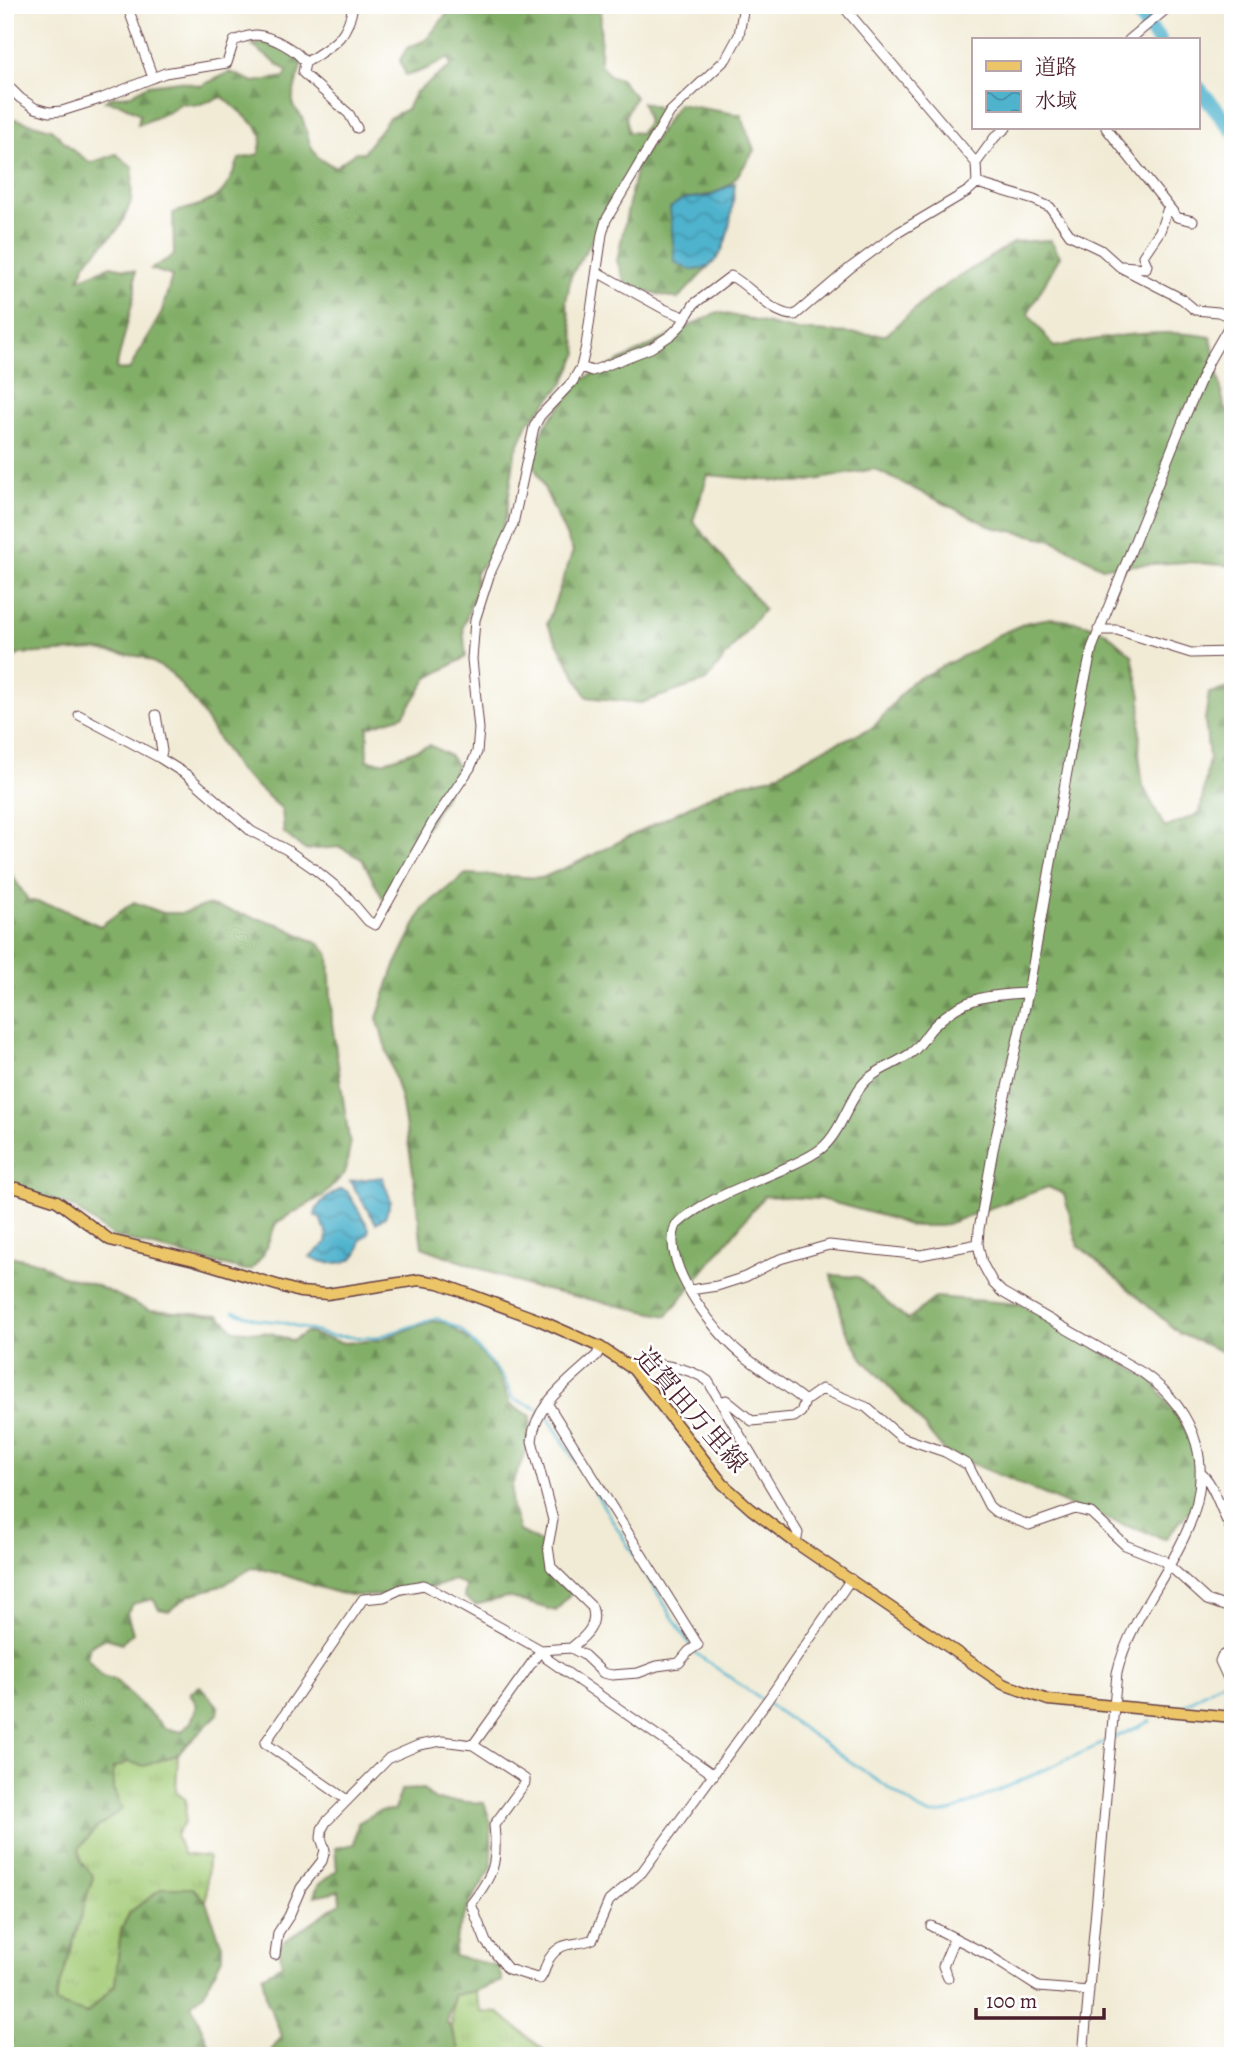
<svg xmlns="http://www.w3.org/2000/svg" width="1238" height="2061" viewBox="0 0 1238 2061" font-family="Alegreya,'Noto Serif JP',serif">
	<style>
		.grass { fill: url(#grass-tufts); stroke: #767550; stroke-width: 2 }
		.forest { fill: url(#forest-firs); stroke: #666749; stroke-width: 2 }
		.water { fill: url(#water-waves); stroke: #4c697c; stroke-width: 2 }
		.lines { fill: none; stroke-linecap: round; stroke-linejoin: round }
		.stream { stroke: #4fb3ce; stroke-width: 2.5 }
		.river { stroke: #4fb3ce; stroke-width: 16 }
		.minor-casing { stroke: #633e44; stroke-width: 11 }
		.major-casing { stroke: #633e44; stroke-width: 13 }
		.minor { stroke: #fff; stroke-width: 9 }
		.major { stroke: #edc569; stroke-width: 10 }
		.labels { text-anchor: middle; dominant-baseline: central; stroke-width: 5; stroke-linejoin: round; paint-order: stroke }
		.street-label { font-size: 26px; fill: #4a1f2b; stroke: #fff }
	</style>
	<defs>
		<pattern id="grass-tufts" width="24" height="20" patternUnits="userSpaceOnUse" patternTransform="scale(1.75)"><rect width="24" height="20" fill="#a3cb76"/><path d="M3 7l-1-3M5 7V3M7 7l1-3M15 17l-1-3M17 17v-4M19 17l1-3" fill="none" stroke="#8eae66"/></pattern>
		<pattern id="forest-firs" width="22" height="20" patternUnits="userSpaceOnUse" patternTransform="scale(1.75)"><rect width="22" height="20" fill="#82af67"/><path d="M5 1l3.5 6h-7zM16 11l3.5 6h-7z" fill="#6c8e55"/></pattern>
		<pattern id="water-waves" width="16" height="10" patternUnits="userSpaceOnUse" patternTransform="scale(1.75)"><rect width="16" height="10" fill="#4fb3ce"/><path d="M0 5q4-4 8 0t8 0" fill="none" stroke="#4491a7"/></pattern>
	</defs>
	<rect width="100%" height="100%" fill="#fff"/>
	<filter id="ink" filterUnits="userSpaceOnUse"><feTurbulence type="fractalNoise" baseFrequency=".0143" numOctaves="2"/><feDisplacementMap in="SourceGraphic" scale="14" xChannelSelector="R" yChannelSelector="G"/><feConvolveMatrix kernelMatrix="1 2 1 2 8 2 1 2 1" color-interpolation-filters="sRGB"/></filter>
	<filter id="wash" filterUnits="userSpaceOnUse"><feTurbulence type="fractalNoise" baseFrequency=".00686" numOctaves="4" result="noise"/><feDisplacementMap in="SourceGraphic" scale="28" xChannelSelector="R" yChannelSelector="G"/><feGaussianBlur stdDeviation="1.57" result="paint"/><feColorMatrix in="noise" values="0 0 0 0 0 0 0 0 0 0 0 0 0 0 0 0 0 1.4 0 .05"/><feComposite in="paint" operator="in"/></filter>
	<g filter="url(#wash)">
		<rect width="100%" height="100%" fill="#f1ebd5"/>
		<path class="grass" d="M178,1754L176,1792L186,1800L185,1821L176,1835L183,1854L208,1857L206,1902L193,1888H163L130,1912L121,1930L115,1985L86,2014L54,2003L93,1877L81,1861L79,1848L95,1829L122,1809L113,1789V1768L128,1762L145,1765Z
			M475,1991L481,2012L499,2013L551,2056H453L459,2048L451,2027L453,1995Z"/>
		<path class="forest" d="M454,5H601L600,64L610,76L620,79L635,97L626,115L628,132L640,133L648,122L642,102L662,109L603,221L571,276L566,302L578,353L564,383L528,423L515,453L506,516L495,551L476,572L475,595L463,627L466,657L428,678L403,716L368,727L367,760L383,762L430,745L450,756L457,766L444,798L383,899L362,859L340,847L305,850L284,833L282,809L238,770L195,702L171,673L143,657L97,650L20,654L5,663V123L12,118L51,129L73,150L91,163L116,154L133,168L131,202L120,227L86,262L79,279L111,266L135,271V292L116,369L129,370L161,314L172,276L151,269L174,255L173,213C215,200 223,202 239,159L259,154L262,137L256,126L223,97L197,105L181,103L171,111L138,125L140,114L121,104L105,101L112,97L131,95L148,85L179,81L201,86L230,72L254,82L285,77L287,71L251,45C274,39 286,48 302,62L293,95V106L302,117L310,144L318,158L335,167L356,152L363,153L389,118L407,109L415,93L451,66L448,58L429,68L406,76L400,60L407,48L426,40Z
			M678,104L741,115L754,150C732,186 728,194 683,199L692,269L713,262L678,299L627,287L617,261L637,165Z
			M1050,240L1060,256L1028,313L1054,347C1106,337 1158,327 1211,337L1225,410H1233V566L1187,562L1102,567L1053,540L992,527L874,469L798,483L708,475L693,521L764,609L706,681L641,703L587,697L547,624L573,551L531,459L545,425L583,379L718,312L794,330L886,335L932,294L1014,242Z
			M1051,618L1082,623L1104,631L1132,655L1141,697L1139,755L1143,786L1165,828L1200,813L1209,758L1205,720L1209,693L1233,687V1356L1180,1334L1078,1245L1064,1194L1048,1187L941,1226H910L886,1217L820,1199L764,1196L667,1316L527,1286L422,1247L414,1178L401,1099L377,1018L394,968L424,907L466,874L542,878L583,860L730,786L772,777L825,748L873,728L911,682L969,653L998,635L1028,622Z
			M5,864L28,900L58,907L100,926L134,902L163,913H183L207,905L234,912L278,924L321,945L329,955L332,1023L350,1146L345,1173L324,1195L276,1223L263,1255L251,1270H242L112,1236L73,1207L5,1185Z
			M5,1255L41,1263L60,1275L95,1285L149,1310L219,1315L234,1330L271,1333L292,1341L306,1332L344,1343L379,1340L432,1321L447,1323L472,1342L500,1377L511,1405L531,1416L529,1443L512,1485L511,1504L519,1531L542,1543C545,1568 551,1577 571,1593L556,1611L507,1597L475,1605L464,1597L466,1586L454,1580C422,1594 364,1601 331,1591C304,1583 280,1571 252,1568L221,1586L189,1595L169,1611L159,1609L153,1599L132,1604L127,1613L133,1633L122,1643L105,1638L90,1646L87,1658L102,1676L115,1680L165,1728L181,1732L191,1722L197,1706L190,1693L200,1686L219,1707L218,1714L178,1754L145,1766L128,1762L113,1768V1789L122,1809L95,1829L79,1848L81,1861L93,1876L55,2003L86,2014L115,1985L121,1930L130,1912L163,1888H193L206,1902L222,1945V1957L204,1993L191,2004L214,2056H5Z
			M831,1275L858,1277L907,1320L936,1297L1020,1304L1152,1380L1198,1448V1501L1165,1539L1081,1510L945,1452L909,1408L863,1359L845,1328Z
			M423,1789L435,1800L484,1803L491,1823L492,1867L469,1905L457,1934L454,1956L498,1966L502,1981L475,1991L453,1995L447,2021L459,2048L454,2056H267L282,2036L267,2001L262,1976L282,1965L279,1945L340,1903L339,1891L314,1896L318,1885L337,1870L335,1848L354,1844L358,1823L379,1811L395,1810L401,1790Z"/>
		<path class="water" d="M735,183C732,207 730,277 690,269C685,268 679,264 675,262L670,208L683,199L710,196Z
			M382,1177L391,1201L385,1217L376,1223L350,1181Z
			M341,1189L347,1191L369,1228L368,1234L360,1241C360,1269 327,1265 310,1257L326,1243L327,1234L320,1218L315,1216C316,1202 330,1196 341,1189Z"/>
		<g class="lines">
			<path class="stream" d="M233,1311L259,1320L281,1322L331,1336L375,1338L437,1318L462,1330L503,1377L513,1399L539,1409
				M545,1412L691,1647
				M694,1652L763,1701
				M1186,1704L1225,1680
				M769,1705L920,1810L931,1815L953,1811L1108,1741
				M1114,1738L1151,1721"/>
			<path class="river" d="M1130,5L1159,40
				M1198,88L1233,130"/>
		</g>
	</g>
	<g filter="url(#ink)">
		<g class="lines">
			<defs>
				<path id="minor" d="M127,5L153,78
					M353,5C348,39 331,46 305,63L303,73L349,114L357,128
					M842,5L976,163L977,183
					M1129,40L1171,5
					M5,83L20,98L35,108L49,112L62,111L100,99L165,73L227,63L234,41C241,38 248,35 256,35C271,36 298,50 305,63
					M1106,128L1177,217L1193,221
					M976,163L995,137L1006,128
					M977,183L1034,200L1050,207L1070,235L1101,250L1120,267L1182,299L1195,310L1218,312L1233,318
					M1122,266L1146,268L1147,265L1143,256L1160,231L1168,208
					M597,272L664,309L684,317
					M581,367L592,371L651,348L671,335L681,325L694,304L731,276C752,287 772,316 795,315L850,268L899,232L968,191L977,183
					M1098,630H1117L1191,653L1233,652
					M79,715L160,758L187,775L251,831L287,850L313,868L345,894L368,921L375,925L433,822L470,768L477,752L479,729L472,659L475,620L490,573L513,524L534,427L540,416L573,381L581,367L586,346L602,234L606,220L670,112L726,59L739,35L744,5
					M156,715L162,751L160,758
					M690,1290L717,1286L745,1277L780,1259L829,1245L921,1255L978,1244
					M633,1369C649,1358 693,1369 708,1381L798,1533L796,1543
					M805,1401C784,1384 760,1369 739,1352C712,1329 660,1262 676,1225C703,1200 745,1186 779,1171C793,1164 810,1158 822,1148C840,1133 847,1104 862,1085C874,1070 895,1065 911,1053C921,1046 926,1033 935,1025C964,996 990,995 1028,993
					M722,1402L726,1400L752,1421L794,1417L801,1412L805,1401L822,1389L866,1407L901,1437L945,1452L968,1465L989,1506L996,1512L1029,1525L1075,1509L1091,1513L1125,1545L1163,1560L1207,1600L1233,1609
					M1200,1473C1213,1479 1223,1518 1233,1533
					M571,1648C584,1637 599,1626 592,1607L551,1567L548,1546L553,1520L532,1441C534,1404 572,1379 597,1355L600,1347
					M1230,1717L1231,1685L1220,1661L1222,1656L1233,1649
					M473,1745L541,1650L571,1648L584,1655L603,1673L612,1675L638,1673L657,1666L679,1663L689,1651L698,1645L547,1403
					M347,1800L265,1743L363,1599L384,1597L401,1589L424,1585L541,1650L546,1658L714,1775
					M931,1926L988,1955L1038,1987L1089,1991
					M275,1955L278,1933L289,1916L301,1888L322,1861L325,1850L321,1838L322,1829L326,1822L389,1758L419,1745L442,1741L473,1745L525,1779V1783L494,1825C498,1863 494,1874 471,1904L486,1942L508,1969L540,1979C545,1973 545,1966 549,1959C562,1939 574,1947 593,1939L609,1901L642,1872L769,1698L851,1579
					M948,1978L943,1966L954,1939
					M1083,2056L1117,1673C1129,1621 1165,1581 1186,1533C1215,1470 1199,1413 1143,1373L1002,1292L993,1283L982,1263L978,1244L979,1229L993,1150L1028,993L1076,721L1092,648L1183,421L1209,361L1233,319"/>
				<path id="major" d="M5,1189L17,1188L57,1201L110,1240L194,1260L300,1292L327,1294L419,1280L439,1283L539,1320L600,1347L633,1369L723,1484L751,1509L796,1543L1003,1684L1048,1700L1233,1717"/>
			</defs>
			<use href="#minor" class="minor-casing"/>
			<use href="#major" class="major-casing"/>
			<use href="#minor" class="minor"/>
			<use href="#major" class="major"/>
		</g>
	</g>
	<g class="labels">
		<g class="street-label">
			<text transform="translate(691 1410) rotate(49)">造賀田万里線</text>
		</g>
	</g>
	<rect width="1238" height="2061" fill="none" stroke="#fff" stroke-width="28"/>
	<rect x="972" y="38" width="228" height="91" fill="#ffffff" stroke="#b7a5aa" stroke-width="2"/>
	<rect x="986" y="61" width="35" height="10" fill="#edc569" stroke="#b7a5aa" stroke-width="2"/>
	<text x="1035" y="74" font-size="21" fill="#4a1f2b">道路</text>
	<rect x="986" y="91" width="35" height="21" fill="url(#water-waves)" stroke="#b7a5aa" stroke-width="2"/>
	<text x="1035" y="108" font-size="21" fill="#4a1f2b">水域</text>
	<path d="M976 2008v10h128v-10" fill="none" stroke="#4a1f2b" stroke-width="3.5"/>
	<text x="986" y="2008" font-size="21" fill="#4a1f2b" stroke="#ffffff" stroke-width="5" paint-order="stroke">100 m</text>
</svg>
